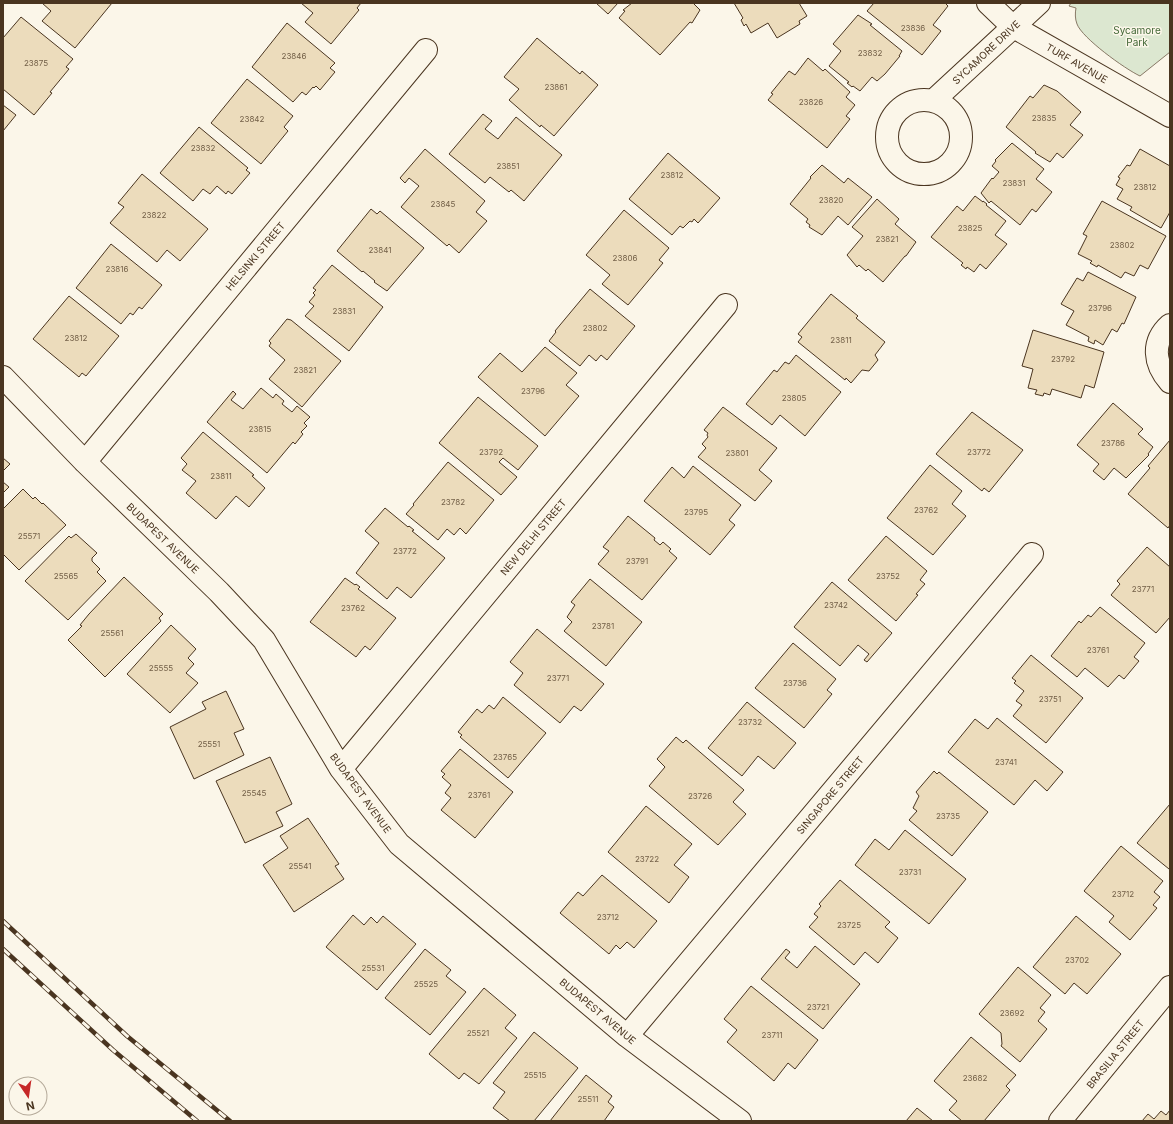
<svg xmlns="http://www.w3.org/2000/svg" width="1173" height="1124" viewBox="0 0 1173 1124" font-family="Inter,sans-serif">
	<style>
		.green { fill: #dce7d0; stroke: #887966 }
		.building { fill: #ecdcbc; stroke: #4a3520 }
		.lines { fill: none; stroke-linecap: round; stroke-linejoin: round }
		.street-casing { stroke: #4a3520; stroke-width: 24 }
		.street { stroke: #fbf6e9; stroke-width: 22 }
		.rail-casing { stroke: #4a3520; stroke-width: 4.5 }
		.rail { stroke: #fbf6e9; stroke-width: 3; stroke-dasharray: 9; stroke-linecap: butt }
		.labels { text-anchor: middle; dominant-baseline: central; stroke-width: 3; stroke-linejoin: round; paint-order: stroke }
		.number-label { font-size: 8px; fill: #725f47 }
		.park-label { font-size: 10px; fill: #436837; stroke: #fbf6e9 }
		.street-label { font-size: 10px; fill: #4a3520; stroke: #fbf6e9 }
	</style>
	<rect width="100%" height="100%" fill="#fbf6e9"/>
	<path class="green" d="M1071,3H1170V52L1140,76C1125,69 1082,38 1077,24C1075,19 1075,13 1076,8L1069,6Z"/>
	<path class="building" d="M42,3H112L75,48L42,21L51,11Z
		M301,3H361L357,8L359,10L331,44L305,22L313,13Z
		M596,3H618L608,14Z
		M632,3H693L700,10L692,23L690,22L660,55L619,18L625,11L623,10Z
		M734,3H799L807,16L799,21L800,24L777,38L768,23L751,33L746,24L744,26L741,20L743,18Z
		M874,3H945L948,6L933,25L941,31L922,55L867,11Z
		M858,15L872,24L870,25L902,51L899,56H900L885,74L877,81L872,77L860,91L853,86L852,87L847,83L849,82L829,66L841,51L833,44Z
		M21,17L73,59L66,67L69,69L50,92L52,93L34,115L3,89V38Z
		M287,23L335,63L330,68L335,72L320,90L316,86L314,88L313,87L306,95L302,92L293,102L252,67Z
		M537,38L580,74L582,71L598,85L554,136L541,125L540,127L509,100L519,89L504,77Z
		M808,58L823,71L825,69L850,92L846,97L855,105L846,116L850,119L827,148L768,100L773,94L771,93L789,71L795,75Z
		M247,79L293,116L284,127L288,131L261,164L211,123Z
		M1044,85L1057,91L1081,112L1070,125L1083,135L1063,158L1057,153L1050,162L1035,153L1036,152L1006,127L1030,96L1033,98Z
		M3,105L16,115L3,131Z
		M483,114L492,121L485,129L498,139L516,117L562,155L524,201L511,190L509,192L490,177L485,183L449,154Z
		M199,127L248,168L246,170L250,173L232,194L228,191L226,194L217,186L210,194L203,189L193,201L160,173Z
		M1012,143L1044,169L1036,179L1052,192L1036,212L1032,209L1020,225L991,201L989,203L981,193L992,178L993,179L999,172L992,166L996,161L995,160Z
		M425,149L485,201L476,212L487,221L459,253L449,244L447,246L401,207L419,186L409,178L405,183L400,178Z
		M1140,149L1170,166V212L1161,228L1130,210L1132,207L1117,199L1123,189L1116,185L1120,178L1118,177L1127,165L1130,166Z
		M668,153L720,198L698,223L694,219L692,222L690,221L683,228L680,226L672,235L629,199Z
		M822,165L844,183L848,178L872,197L848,225L838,216L822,235L809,227L810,225L806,222L808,219L790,204L811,178L810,177Z
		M142,174L208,229L180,261L167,250L157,262L110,223L124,207L118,203Z
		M975,196L983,202V201L987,204L986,205L1006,221L995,235L1007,244L986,269L980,264L974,272L967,267L966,269L961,265L963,263L931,237L957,206L963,211Z
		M877,199L899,219L895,224L916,242L906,256H905L883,282L868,269L866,271L859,265L857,267L847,255L863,236L852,227Z
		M1102,201L1166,236L1148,269L1140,265L1134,276L1125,272L1121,278L1098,265L1097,267L1090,263L1092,261L1078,254L1087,236L1083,234Z
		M371,209L377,214L380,211L424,248L387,291L374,282L375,281L363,271L362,272L337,251Z
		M624,210L669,248L659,260L663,263L628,305L602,284L610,275L586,255Z
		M111,244L162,285L142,309L139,307L133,315L130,313L121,324L76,288Z
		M332,265L383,307L349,351L305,316L314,306L309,302L315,295L313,293L316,290L313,288Z
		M1088,272L1136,297L1124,324L1122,323L1117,332L1112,329L1103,345L1095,340L1094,344L1088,341L1089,337L1066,325L1074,311L1061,304L1077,278L1083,281Z
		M590,289L635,326L607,360L601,355L596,361L589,355L580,366L549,341L556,332L555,331Z
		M831,294L858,316L856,318L885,342L875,355L878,360L869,371L862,370L851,383L846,378L845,380L798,342L802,337L798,334Z
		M69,296L119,336L86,376L82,373L79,377L33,339Z
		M287,319L291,320L341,361L302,407L269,379L285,360L269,346L271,343L269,341Z
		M1033,330L1104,352L1094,388L1085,385L1081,398L1052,389L1050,395L1044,393L1043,396L1035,394L1037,390L1028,388L1033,369L1022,366Z
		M545,347L577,373L566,385L579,396L545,436L478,377L500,353L522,372Z
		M796,355L841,392L805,436L780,415L772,425L746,404L774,370L777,372L785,362L789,364Z
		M261,388L273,398L276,394L284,401L282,404L292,412L297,406L310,417L304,423L307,426L301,432L303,434L295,444L293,442L267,473L207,422L233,391L236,394L231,400L243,409Z
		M478,397L538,446L518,470L503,458L499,462L517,477L501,495L439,443Z
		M1113,403L1143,429L1138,434L1153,447L1148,454L1149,455L1126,478L1114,468L1104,480L1093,471L1099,464L1077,445Z
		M723,407L777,448L759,470L772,481L755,501L698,457L706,448L702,444L708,437L707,435L708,433L704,430Z
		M972,412L1023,450L989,492L984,488L982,491L936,454Z
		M203,432L254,475L252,476L265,488L249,507L236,496L216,519L186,493L196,481L182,470L187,464L181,458Z
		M1170,440V525L1168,528L1128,494L1150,468L1148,466Z
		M3,458L10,464L3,471Z
		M448,462L494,500L466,534L460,528L454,535L447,529L438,540L406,514L414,505L413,504Z
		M930,465L962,491L952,504L966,516L933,555L887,518Z
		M693,466L741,505L729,520L735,525L710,555L644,501L672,467L684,478Z
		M3,482L9,487L3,493Z
		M23,489L33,499L35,497L42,504L43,503L66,525L19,570L3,554V509Z
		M385,508L408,527L409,526L414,530L412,531L445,558L411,598L397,587L387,599L356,573L379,543L365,531Z
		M628,516L655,538L654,540L660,545L663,542L671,549L669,551L677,558L642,600L598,564L609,551L603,547Z
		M76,534L97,553L92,558V561L100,569L97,572L106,581L68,620L25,581L69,536L71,538Z
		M886,536L927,571L920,580L925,584L916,594L918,595L896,621L848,580Z
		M1147,547L1170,567V617L1156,633L1111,595L1120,584L1117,581Z
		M124,577L163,614L159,618L161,621L105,677L68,640L82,626L80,625L89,614Z
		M345,578L355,585L356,584L360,587L358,589L396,618L370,650L365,646L356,657L310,622Z
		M590,579L642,622L606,666L564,631L572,622L567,617L575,605L571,602Z
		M832,582L892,633L867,662L864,660L869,654L858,645L840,666L794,627Z
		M1100,607L1145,643L1134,657L1139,661L1124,679L1119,675L1108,687L1085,668L1077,677L1051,656L1079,621L1081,623L1088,615L1091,617Z
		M171,625L196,649L188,658L194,664L186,673L198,683L170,713L127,674Z
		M537,629L604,684L581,711L574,706L560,723L514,685L523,673L510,662Z
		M793,643L836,679L827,690L832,694L804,728L755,688Z
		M1031,655L1083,698L1046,743L1013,716L1022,705L1016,701L1024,691L1014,683L1016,681L1012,678Z
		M226,691L244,729L234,733L244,755L194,779L170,727L206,709L202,702Z
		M503,697L546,733L508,778L460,737L462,735L458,732L477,709L482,713L489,705L494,709Z
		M747,702L796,743L774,769L758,756L742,776L708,748Z
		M997,718L1063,772L1047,791L1035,780L1014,805L948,752L975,719L988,729Z
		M676,737L683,743L686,740L744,790L733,802L746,814L718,845L649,786L665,767L657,759Z
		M460,749L513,792L475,838L441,810L451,798L445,793L451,785L442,777L445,774L441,771Z
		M270,757L292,804L276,812L283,826L245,843L216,781Z
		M934,771L937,774L939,772L988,812L952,856L909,820L917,811L913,808L919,796L916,792Z
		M1170,804V869H1169L1137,843Z
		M646,806L692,844L674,865L689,877L669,903L608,852Z
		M308,818L339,864L335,866L344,879L294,912L263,865L288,848L280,836Z
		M905,830L966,879L929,924L855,865L875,839L889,850Z
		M1121,846L1163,881L1154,892L1160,897L1153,905L1157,908L1130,940L1109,922L1114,916L1084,891Z
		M602,875L657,921L634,948L627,942L620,949L616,945L609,954L560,913L578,892L583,896Z
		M840,880L890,922L885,927L898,938L878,963L865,952L854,965L809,927L818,917L814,914L821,906L819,904Z
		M353,915L364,925L371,917L377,923L383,916L416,944L377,990L326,947Z
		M1076,916L1121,954L1087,994L1074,983L1065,994L1033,967Z
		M815,946L860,984L823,1029L761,979L786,949L790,952L785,958L797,968Z
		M425,949L451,970L446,976L466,992L430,1035L385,998Z
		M1018,967L1051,995L1040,1008L1045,1012L1038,1021L1047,1029L1020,1062L1001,1046L1002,1044L1001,1033L979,1014Z
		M751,986L818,1040L795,1069L788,1063L774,1081L727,1042L737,1030L724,1019Z
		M484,988L516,1015L505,1028L517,1038L479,1084L464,1073L459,1079L429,1054Z
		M534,1032L578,1068L534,1121H510L493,1108L505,1092L493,1083Z
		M971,1037L1016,1075L1006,1086L1010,1090L984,1121H962L949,1110L957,1101L934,1081Z
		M586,1075L612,1096L608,1102L614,1107L604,1121H550Z
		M917,1108L933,1121H906Z
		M1170,1110V1121H1142L1148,1114L1154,1119L1161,1111L1166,1115Z"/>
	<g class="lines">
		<defs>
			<path id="street" d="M988,3L1012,26L1170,116
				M887 137a37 37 0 1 1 74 0a37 37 0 1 1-74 0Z
				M933,101L1039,3
				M1170,325C1151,342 1154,364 1170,382
				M3,377L85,462L219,592L264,640L341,769L399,844L627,1036L740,1121
				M85,462L426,50
				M341,769L726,305
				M627,1036L1032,554
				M1060,1121L1170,987"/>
		</defs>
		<use href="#street" class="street-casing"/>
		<use href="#street" class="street"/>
		<defs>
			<path id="rail" d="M3,921L127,1036L230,1121
				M3,949L113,1050L197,1121"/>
		</defs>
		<use href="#rail" class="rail-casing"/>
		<use href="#rail" class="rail"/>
	</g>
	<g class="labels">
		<g class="number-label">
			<text x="913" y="28">23836</text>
			<text x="870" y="53">23832</text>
			<text x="294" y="56">23846</text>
			<text x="36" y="63">23875</text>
			<text x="556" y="87">23861</text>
			<text x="811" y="102">23826</text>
			<text x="1044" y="118">23835</text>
			<text x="252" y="119">23842</text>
			<text x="203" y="148">23832</text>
			<text x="508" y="166">23851</text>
			<text x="672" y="175">23812</text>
			<text x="1014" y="183">23831</text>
			<text x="1145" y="187">23812</text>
			<text x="831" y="200">23820</text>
			<text x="443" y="204">23845</text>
			<text x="154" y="215">23822</text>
			<text x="970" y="228">23825</text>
			<text x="887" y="239">23821</text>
			<text x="1122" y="245">23802</text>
			<text x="380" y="250">23841</text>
			<text x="625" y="258">23806</text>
			<text x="117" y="269">23816</text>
			<text x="1100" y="308">23796</text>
			<text x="344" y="311">23831</text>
			<text x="595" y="328">23802</text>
			<text x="76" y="338">23812</text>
			<text x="841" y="340">23811</text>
			<text x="1063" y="359">23792</text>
			<text x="305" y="370">23821</text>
			<text x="533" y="391">23796</text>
			<text x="794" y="398">23805</text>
			<text x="260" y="429">23815</text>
			<text x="1113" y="443">23786</text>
			<text x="491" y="452">23792</text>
			<text x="979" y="452">23772</text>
			<text x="737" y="453">23801</text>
			<text x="221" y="476">23811</text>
			<text x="453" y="502">23782</text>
			<text x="926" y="510">23762</text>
			<text x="696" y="512">23795</text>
			<text x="29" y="536">25571</text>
			<text x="405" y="551">23772</text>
			<text x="637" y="561">23791</text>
			<text x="66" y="576">25565</text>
			<text x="888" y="576">23752</text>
			<text x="1143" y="589">23771</text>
			<text x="836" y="605">23742</text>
			<text x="353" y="608">23762</text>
			<text x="603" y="626">23781</text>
			<text x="112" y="633">25561</text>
			<text x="1098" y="650">23761</text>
			<text x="161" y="668">25555</text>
			<text x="558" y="678">23771</text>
			<text x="795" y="683">23736</text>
			<text x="1050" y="699">23751</text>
			<text x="750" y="722">23732</text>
			<text x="209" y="744">25551</text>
			<text x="505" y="757">23765</text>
			<text x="1006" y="762">23741</text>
			<text x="254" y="793">25545</text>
			<text x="479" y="795">23761</text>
			<text x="700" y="796">23726</text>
			<text x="948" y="816">23735</text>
			<text x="647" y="859">23722</text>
			<text x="300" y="866">25541</text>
			<text x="910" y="872">23731</text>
			<text x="1123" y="894">23712</text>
			<text x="608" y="917">23712</text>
			<text x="849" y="925">23725</text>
			<text x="1077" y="960">23702</text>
			<text x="373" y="968">25531</text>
			<text x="426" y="984">25525</text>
			<text x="818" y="1007">23721</text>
			<text x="1012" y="1013">23692</text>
			<text x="478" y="1033">25521</text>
			<text x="772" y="1035">23711</text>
			<text x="535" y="1075">25515</text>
			<text x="975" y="1078">23682</text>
			<text x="588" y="1099">25511</text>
		</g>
		<g class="park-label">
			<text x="1137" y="30">Sycamore<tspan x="1137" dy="12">Park</tspan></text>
		</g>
		<g class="street-label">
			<text transform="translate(986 52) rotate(-43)">SYCAMORE DRIVE</text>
			<text transform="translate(1077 63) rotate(30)">TURF AVENUE</text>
			<text transform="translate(255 256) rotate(-50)">HELSINKI STREET</text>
			<text transform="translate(533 537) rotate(-50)">NEW DELHI STREET</text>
			<text transform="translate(163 538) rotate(44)">BUDAPEST AVENUE</text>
			<text transform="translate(361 793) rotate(54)">BUDAPEST AVENUE</text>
			<text transform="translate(830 795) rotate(-50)">SINGAPORE STREET</text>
			<text transform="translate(598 1011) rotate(40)">BUDAPEST AVENUE</text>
			<text transform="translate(1115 1054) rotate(-51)">BRASILIA STREET</text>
		</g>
	</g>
	<rect width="1173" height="1124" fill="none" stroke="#4a3520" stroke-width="8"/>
	<g transform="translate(28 1096) rotate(167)"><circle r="19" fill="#fbf6e9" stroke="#b4a999"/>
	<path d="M0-3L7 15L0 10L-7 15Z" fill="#c62828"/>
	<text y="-6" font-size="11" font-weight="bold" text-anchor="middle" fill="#4a3520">N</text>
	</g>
</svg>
